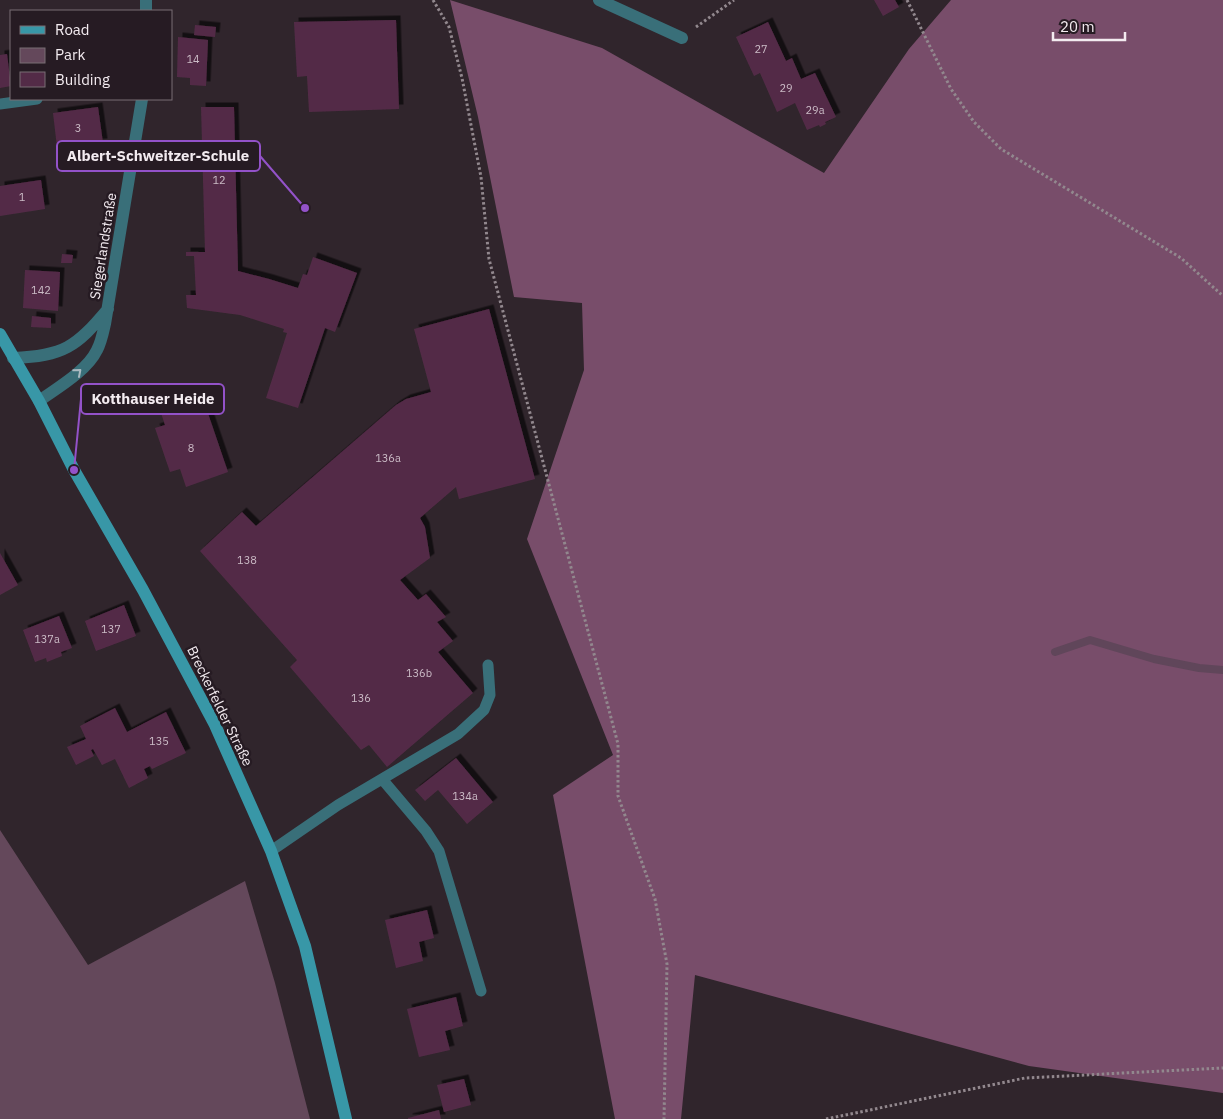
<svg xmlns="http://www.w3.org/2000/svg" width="1223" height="1119" viewBox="0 0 1223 1119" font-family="'IBM Plex Sans',sans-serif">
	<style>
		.green { fill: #64485b }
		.forest { fill: #784d6a }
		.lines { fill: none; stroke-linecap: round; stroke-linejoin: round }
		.stream { stroke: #60465a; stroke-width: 8 }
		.building { fill: #532b47; filter: url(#shadow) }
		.path { stroke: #92888e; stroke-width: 3; stroke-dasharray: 2.5 2.5; stroke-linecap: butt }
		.service { stroke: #396f79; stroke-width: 11 }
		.minor { stroke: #396f79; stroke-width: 12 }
		.secondary { stroke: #3897a7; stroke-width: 12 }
		.oneway { stroke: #a9b9c0 }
		.labels { text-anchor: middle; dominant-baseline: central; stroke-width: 5; stroke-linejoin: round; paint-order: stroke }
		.number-label { font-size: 11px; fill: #cbbbc6 }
		.street-label { font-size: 14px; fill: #f3ebf0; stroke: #261b23 }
		.leader { fill: none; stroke: #9352c9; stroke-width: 2 }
		.callout-dot { fill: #9352c9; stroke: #261b23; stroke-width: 2 }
		.callout { fill: #261b23; stroke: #9352c9; stroke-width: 2 }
		.callout-label { font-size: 15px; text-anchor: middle; font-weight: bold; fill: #f3ebf0 }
	</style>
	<defs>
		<filter id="shadow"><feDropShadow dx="4.5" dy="-4.5" stdDeviation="0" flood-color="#0009"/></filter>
	</defs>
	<rect width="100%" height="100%" fill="#30252c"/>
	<path class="green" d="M0,830L88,965L245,881L275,983L310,1119H0Z"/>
	<path class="forest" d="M450,0L602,48L824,173L909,49L951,0H1223V1093L1029,1066L695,975L681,1119H615L553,795L613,755L527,539L584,370L582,303L514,297L478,117Z"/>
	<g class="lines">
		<path class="stream" d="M1055,652L1090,640L1154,659L1199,668L1223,670"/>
	</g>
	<path class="building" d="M874,0H895L899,7L883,16Z
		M396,20L399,109L309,112L307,76L297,77L294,22Z
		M768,22L786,61L792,58L801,79L815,73L836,117L825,122L826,124L820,127L819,125L807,130L795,103L777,112L760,73L754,76L736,37Z
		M195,25L216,27L215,37L194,35Z
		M178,37L208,40L206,86L190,85V78L177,77Z
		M7,54L11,86L0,88V55Z
		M98,107L103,143L57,147L53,113Z
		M201,107H234L238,271L269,279L298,288L303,274L307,275L313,257L357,273L335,332L325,328L298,408L266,398L287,333L283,332L284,329L240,315L187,308L186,295H196L194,256H186V252H205Z
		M41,180L45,209L0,216V186Z
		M62,254L73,255L72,263H61Z
		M25,270L60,272L58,311L23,308Z
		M489,309L535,479L459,499L456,487L420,518L425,527L430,558L400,580L418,600L426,594L446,617L437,622L453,641L438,652L473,693L387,767L369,745L361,750L290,667L297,660L200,551L242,512L256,526L396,405L406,399L431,392L414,329Z
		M32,316L51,318V328L31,327Z
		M200,390L228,472L186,487L180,469L170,472L155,428L165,425L158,404Z
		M0,553L18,585L0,595Z
		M124,605L136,636L96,651L85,621Z
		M59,616L72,648L61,652L62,656L47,662L46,658L35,662L23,630Z
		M115,708L127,732L166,712L186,753L152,769L150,766L144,769L148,778L129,788L115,759L102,765L93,749L91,750L94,756L76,765L67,747L86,739L80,726Z
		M456,758L493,802L467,824L438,790L425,801L415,790Z
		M427,910L434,938L419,942L423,961L396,968L385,920Z
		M456,997L463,1026L445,1031L450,1050L419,1057L407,1009Z
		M464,1079L471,1105L444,1112L437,1085Z
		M439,1110L441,1119H408V1118Z"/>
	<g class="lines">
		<path class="path" d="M433,0L449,27L462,78L481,177L489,259L618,744V796L655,899L667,964L664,1119
			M907,0L951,89L974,122L1001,149L1181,258L1223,296
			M696,27L734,0
			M826,1119L1025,1078L1223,1068"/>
		<path class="service" d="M0,104L37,99
			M382,779L426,831L439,851L481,991
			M271,851L338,805L458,734L484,710L490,695L488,665"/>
		<path class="minor" d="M146,0V11
			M599,0L682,38
			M13,358C64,356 76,347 108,309
			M39,401C57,388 87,371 97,350C101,343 103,333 105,324L142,99"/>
		<path class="secondary" d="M0,334L39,401L74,470L143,590L215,725L271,851L305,946L346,1119"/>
	</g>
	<defs><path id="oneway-chevron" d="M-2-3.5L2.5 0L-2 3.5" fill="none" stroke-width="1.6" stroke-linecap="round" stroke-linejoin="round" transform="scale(1.25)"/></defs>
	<use class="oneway" href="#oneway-chevron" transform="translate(78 372) rotate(-41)"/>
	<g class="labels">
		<g class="number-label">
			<text x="761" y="49">27</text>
			<text x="193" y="59">14</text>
			<text x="786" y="88">29</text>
			<text x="815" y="110">29a</text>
			<text x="78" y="128">3</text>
			<text x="219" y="180">12</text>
			<text x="22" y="197">1</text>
			<text x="41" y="290">142</text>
			<text x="191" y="448">8</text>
			<text x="388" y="458">136a</text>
			<text x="247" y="560">138</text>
			<text x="111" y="629">137</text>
			<text x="47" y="639">137a</text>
			<text x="419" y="673">136b</text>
			<text x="361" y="698">136</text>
			<text x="159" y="741">135</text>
			<text x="465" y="796">134a</text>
		</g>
		<g class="street-label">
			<text transform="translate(103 246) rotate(-81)">Siegerlandstraße</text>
			<text transform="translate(220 706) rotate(64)">Breckerfelder Straße</text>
		</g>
	</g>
	<path class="leader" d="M305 208L260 156M74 470L81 399"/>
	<g class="callout-dot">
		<circle cx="305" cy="208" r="5"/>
		<circle cx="74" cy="470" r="5"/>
	</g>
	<g class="callout">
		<rect x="57" y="141" width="203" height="30" rx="5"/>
		<rect x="81" y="384" width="143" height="30" rx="5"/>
	</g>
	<g class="callout-label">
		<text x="158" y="161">Albert-Schweitzer-Schule</text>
		<text x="153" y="404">Kotthauser Heide</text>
	</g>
	<rect x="10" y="10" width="162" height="90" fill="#261b23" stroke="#786e75"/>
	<rect x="20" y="26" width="25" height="8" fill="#3897a7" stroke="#786e75"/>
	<text x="55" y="35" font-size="15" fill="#f3ebf0">Road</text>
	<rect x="20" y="48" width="25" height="15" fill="#64485b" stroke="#786e75"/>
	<text x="55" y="60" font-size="15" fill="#f3ebf0">Park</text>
	<rect x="20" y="72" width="25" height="15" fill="#532b47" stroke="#786e75"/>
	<text x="55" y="85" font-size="15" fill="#f3ebf0">Building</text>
	<path d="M1053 32v8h72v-8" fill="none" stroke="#f3ebf0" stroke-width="2.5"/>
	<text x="1060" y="32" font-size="15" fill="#f3ebf0" stroke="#261b23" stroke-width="4" paint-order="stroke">20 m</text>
</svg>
